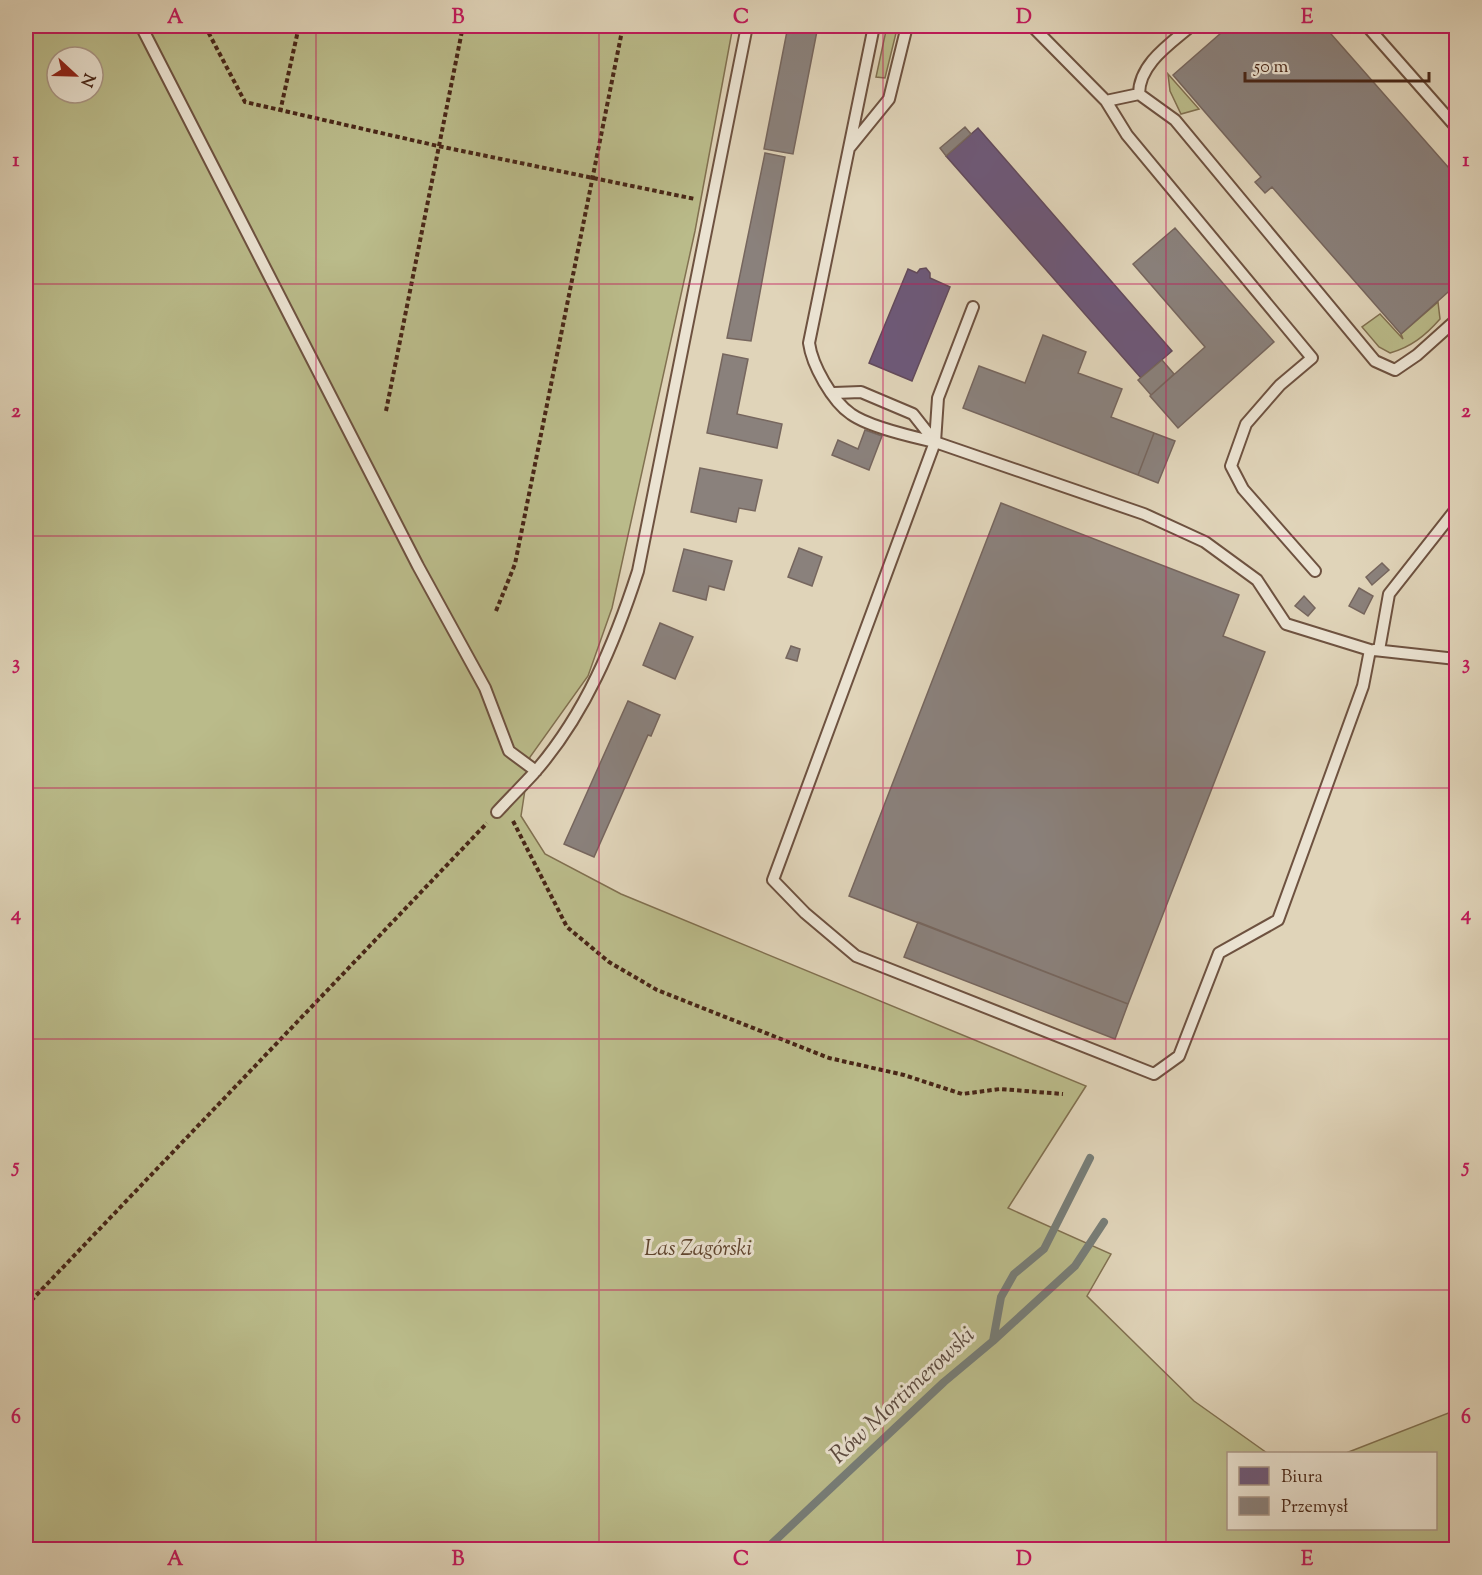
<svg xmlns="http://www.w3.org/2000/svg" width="1482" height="1575" viewBox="0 0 1482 1575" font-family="'Sorts Mill Goudy',serif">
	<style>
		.green { fill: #babb8a; stroke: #817050; stroke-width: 1.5; fill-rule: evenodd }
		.offices { fill: #6d597a; stroke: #624a5c; stroke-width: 1.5 }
		.industry { fill: #8a817c; stroke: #76665e; stroke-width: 1.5 }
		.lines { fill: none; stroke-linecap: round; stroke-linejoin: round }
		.stream { stroke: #777d77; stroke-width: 8 }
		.service-casing { stroke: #6e5240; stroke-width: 14 }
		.path { stroke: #482617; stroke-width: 4; stroke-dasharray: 4.5 3; stroke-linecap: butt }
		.service { stroke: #ebe3d2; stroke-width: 10 }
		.grid { fill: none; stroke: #c2185b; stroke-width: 1.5; stroke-opacity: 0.55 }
		.labels { text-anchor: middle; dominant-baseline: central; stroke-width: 6; stroke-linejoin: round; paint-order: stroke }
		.park-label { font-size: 22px; font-style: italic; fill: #5f442e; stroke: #ebe3d2 }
		.water-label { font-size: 24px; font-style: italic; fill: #5c4a3f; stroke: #ebe3d2 }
		.neatline { fill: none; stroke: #c2185b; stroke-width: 2 }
		.grid-label { font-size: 20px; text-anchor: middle; font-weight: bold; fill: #c2185b }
	</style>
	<rect width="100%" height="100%" fill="#e0d4b9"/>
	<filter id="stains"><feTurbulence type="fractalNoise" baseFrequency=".00333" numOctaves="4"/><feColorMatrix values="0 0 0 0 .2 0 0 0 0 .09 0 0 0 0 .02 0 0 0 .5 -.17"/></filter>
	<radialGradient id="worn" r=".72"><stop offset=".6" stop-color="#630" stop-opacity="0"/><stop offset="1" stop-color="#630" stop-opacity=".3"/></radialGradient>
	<path class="green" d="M26,26H733L695,231L612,608L588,676L530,757L521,816L545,854L621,894L1086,1086L1008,1208L1111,1254L1087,1296L1194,1401L1267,1453L1228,1454V1528H1436V1454L1346,1453L1456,1410V1549L26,1550ZM57,57H93V93H57Z
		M887,26H897V29L885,78L876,77Z
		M1168,74L1199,109L1181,114L1170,91Z
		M1438,302L1440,319C1425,336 1411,347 1390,353L1379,347L1362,327L1380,314L1403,339L1401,334Z"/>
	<path class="offices" d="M978,128L1172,351L1141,378L946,156Z
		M926,268L930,273V278L950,287L912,381L869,363L908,269L917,273L920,269Z"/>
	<path class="industry" d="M788,26H818L793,154L764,149Z
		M1229,26H1324L1456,176V285L1401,334L1272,187L1265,193L1255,182L1261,177L1173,75Z
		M965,127L971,134L946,156L940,148Z
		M765,153L785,157L751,341L727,338Z
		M1175,228L1274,342L1178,428L1150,396L1205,347L1133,264Z
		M1043,335L1086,352L1078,373L1122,389L1111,417L1154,433L1138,475L963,408L979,366L1025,383Z
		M723,354L748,359L737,414L782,424L777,448L707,433Z
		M1162,360L1174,374L1151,395L1138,380Z
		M865,430L882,436L869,470L832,455L838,440L858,449Z
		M1154,433L1175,441L1158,483L1138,475Z
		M700,468L762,480L755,511L739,508L736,522L691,512Z
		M1001,503L1239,595L1223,636L1265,652L1128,1004L849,896Z
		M799,548L822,557L812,586L788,577Z
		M684,549L732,561L724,590L709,586L706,600L673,591Z
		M1382,563L1389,570L1372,585L1366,577Z
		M1359,588L1373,596L1364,614L1349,606Z
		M1304,596L1315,608L1308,616L1295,606Z
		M660,623L693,637L675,679L643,665Z
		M791,646L800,649L797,661L786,658Z
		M628,701L660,715L651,736L648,735L594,857L564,844Z
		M918,922L1128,1004L1115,1039L904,957Z"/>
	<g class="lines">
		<path class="stream" d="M993,1341L1075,1266L1104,1222
			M765,1550L944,1382L993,1341L1001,1297L1014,1274L1044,1249L1090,1158"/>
		<defs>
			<path id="service" d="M141,26L418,566L485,688L509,751L536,771
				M1032,26L1106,101L1139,94L1175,120L1375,361L1395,370L1417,355L1456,320
				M1367,26L1456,127
				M1139,94C1139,64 1170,44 1191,26
				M1106,101L1127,135L1312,358L1280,385L1246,424L1231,466L1243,489L1315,571
				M850,147L889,99L907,26
				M834,393L861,392L913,414L935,442L1144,514L1205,542L1257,580L1286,624L1370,650L1363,686L1278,920L1219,953L1179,1056L1154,1074L856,956L805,913L773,880L935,442C913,437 869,427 851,414C832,401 812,365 809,343L874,26
				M935,442L938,398L973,307
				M1374,650L1456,659
				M1379,650L1389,594L1456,509
				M497,812C509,799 522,786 534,773C585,715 615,642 638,571L747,26"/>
		</defs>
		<use href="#service" class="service-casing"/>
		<path class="path" d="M205,26L245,102L438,146L695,199
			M280,112L299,26
			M386,411L463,26
			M496,611L515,564L623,26
			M513,821L567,927L609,962L657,990L829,1058L904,1075L962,1094L1000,1089L1063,1094
			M26,1306L487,823"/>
		<use href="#service" class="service"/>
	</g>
	<path class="grid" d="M316,26V1550M599,26V1550M883,26V1550M1166,26V1550M26,284H1456M26,536H1456M26,788H1456M26,1039H1456M26,1290H1456"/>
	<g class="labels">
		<g class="park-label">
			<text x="698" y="1250">Las Zagórski</text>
		</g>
		<g class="water-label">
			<text transform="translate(903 1396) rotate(-43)">Rów Mortimerowski</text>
		</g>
	</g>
	<rect width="1482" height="1575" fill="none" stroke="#e0d4b9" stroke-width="66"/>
	<rect x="1227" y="1452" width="210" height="78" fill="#ebe3d2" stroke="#aa9787" stroke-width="1.5"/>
	<rect x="1239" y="1467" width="30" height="18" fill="#6d597a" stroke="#aa9787" stroke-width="1.5"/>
	<text x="1281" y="1482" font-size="18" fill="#482617">Biura</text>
	<rect x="1239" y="1497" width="30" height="18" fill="#8a817c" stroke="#aa9787" stroke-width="1.5"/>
	<text x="1281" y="1512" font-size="18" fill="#482617">Przemysł</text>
	<g transform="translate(75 75) rotate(112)"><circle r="28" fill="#ebe3d2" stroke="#aa9787" stroke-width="1.5"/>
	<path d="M0-4.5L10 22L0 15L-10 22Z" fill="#8f2418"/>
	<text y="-9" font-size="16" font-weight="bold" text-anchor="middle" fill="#482617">N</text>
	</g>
	<path d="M1245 72v9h184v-9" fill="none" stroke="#482617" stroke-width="3"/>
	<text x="1254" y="72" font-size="18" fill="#482617" stroke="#ebe3d2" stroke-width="4.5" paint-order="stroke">50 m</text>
	<rect x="33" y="33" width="1416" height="1509" class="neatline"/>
	<g class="grid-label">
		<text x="175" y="23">A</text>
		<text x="458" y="23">B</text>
		<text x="741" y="23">C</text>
		<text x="1024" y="23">D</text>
		<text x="1307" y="23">E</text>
		<text x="16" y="166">1</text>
		<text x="1466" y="166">1</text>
		<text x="16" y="417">2</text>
		<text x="1466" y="417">2</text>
		<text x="16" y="669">3</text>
		<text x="1466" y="669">3</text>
		<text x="16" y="920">4</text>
		<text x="1466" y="920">4</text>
		<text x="16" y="1172">5</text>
		<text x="1466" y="1172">5</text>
		<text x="16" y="1423">6</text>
		<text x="1466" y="1423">6</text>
		<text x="175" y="1565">A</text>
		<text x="458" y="1565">B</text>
		<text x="741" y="1565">C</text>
		<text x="1024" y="1565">D</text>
		<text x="1307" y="1565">E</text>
	</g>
	<rect width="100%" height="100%" filter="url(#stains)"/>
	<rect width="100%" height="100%" fill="url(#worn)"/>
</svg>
